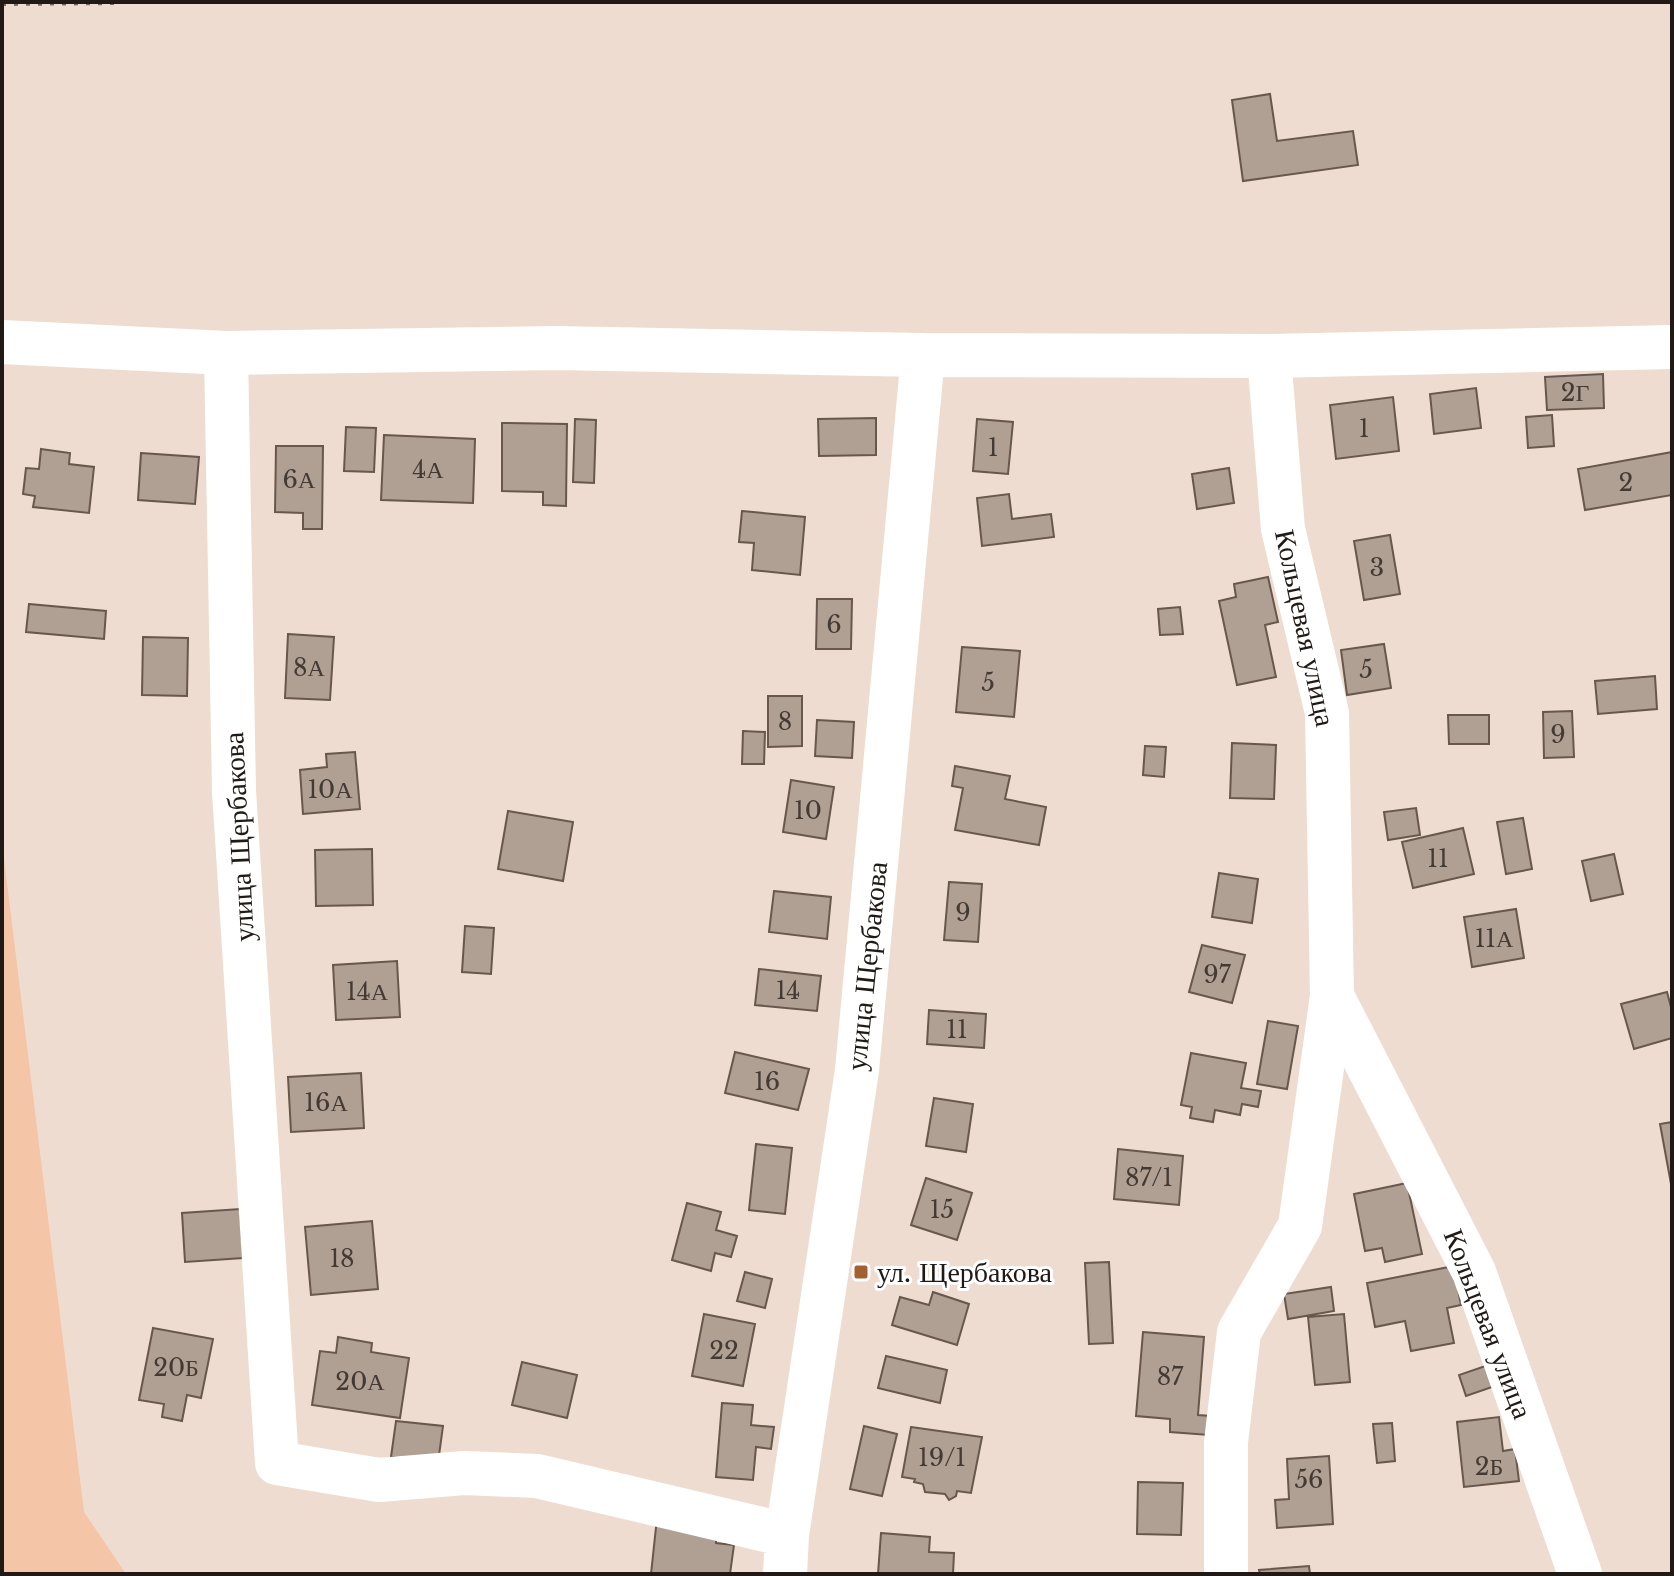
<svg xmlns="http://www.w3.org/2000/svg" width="1674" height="1576" viewBox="0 0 1674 1576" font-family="'Libre Baskerville',serif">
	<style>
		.green { fill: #f4c5a7 }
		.building { fill: #b09f93; stroke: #67574d; stroke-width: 2 }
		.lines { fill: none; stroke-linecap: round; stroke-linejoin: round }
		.minor { stroke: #fff; stroke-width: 44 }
		.rail { stroke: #736860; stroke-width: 6; stroke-dasharray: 4 8; stroke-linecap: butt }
		.poi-dot { fill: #a4602f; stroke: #fff; stroke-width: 3 }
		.labels { text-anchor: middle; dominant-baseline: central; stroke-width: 6; stroke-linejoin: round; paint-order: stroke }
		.number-label { font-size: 24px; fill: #443a34 }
		.street-label { font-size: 28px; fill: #201915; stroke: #fff }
		.poi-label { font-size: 28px; fill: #201915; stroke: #fff; text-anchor: start }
	</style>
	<rect width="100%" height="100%" fill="#efdcd0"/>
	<path class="green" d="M2,842L84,1512L126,1574H2Z"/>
	<path class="building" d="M1270,94L1277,141L1353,131L1358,165L1243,181L1232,100Z
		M1603,374L1604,408L1547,410L1545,377Z
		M1476,388L1481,428L1434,434L1430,394Z
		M1393,397L1399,451L1336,459L1330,405Z
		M1552,415L1554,446L1528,448L1526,417Z
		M876,418V455L819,456L818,419Z
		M575,419L596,420L594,483L573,482Z
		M977,419L1013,422L1008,474L973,471Z
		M502,423L567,424L566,506L543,505V492L502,491Z
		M346,427L376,428L374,472L344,471Z
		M384,435L475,439L473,503L381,500Z
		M276,446H323L322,529H303V513L275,512Z
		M41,449L70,453L69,464L94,467L89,513L33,507L35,496L23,494L26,468L39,469Z
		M1672,452V495L1585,510L1578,469Z
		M141,453L199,457L195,504L138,500Z
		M1229,468L1234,503L1197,509L1192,474Z
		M1009,494L1012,519L1051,514L1054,537L982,546L977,498Z
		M742,511L805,517L800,575L752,570L754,543L739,542Z
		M1390,535L1400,594L1364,600L1354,541Z
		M1268,577L1278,622L1265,625L1276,677L1237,685L1219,601L1236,597L1234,584Z
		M817,599H852L851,649H816Z
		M29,604L106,611L104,639L26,632Z
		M1180,607L1183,634L1160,635L1158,609Z
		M288,634L334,637L330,700L285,698Z
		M143,637L188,638L187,696L142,695Z
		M1384,644L1391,688L1347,695L1341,650Z
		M962,647L1020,651L1014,717L956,712Z
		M1655,676L1657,709L1598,714L1595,681Z
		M768,696H802V746L768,747Z
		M1572,711L1574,757L1544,758L1543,712Z
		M1448,715H1489V744H1449Z
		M817,720L854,722L852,758L815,756Z
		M743,731L765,732L764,764H742Z
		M1232,743L1276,745L1274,799L1230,798Z
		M1145,746L1166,747L1164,777L1143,775Z
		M355,752L360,809L303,814L300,770L327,767L326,754Z
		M955,766L1010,776L1005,799L1046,807L1039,845L955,830L963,788L952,786Z
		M791,780L834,787L826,839L783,832Z
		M1416,808L1420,835L1388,840L1384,812Z
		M508,811L573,822L563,881L498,869Z
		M1523,818L1532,869L1506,874L1497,822Z
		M1463,828L1474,874L1413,888L1402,842Z
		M372,849L373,905L316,906L315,850Z
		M1614,854L1623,894L1591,901L1582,861Z
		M1219,873L1258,879L1252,923L1212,917Z
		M949,882L982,884L978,942L944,940Z
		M774,891L831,897L827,939L769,932Z
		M1516,909L1524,958L1472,967L1464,917Z
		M465,926L494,928L491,974L462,972Z
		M1202,945L1245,955L1232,1003L1189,992Z
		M397,961L400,1017L336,1020L333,965Z
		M759,969L821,976L817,1011L755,1005Z
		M1667,992L1672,1011V1038L1634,1049L1621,1004Z
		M929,1010L986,1014L984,1048L927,1044Z
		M1268,1021L1298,1026L1287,1089L1257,1084Z
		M735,1052L809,1069L798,1110L725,1093Z
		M1191,1053L1246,1063L1241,1088L1261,1091L1258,1107L1242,1104L1240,1115L1215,1110L1213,1122L1190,1118L1192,1107L1181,1105Z
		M361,1073L364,1128L291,1132L288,1077Z
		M934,1098L973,1104L966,1152L926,1146Z
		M1672,1122V1183L1671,1184L1660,1124Z
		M756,1144L792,1148L785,1214L749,1210Z
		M1118,1149L1183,1156L1179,1205L1114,1199Z
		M926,1178L972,1193L957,1240L911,1225Z
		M1407,1183L1422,1254L1385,1262L1382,1248L1365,1251L1354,1194Z
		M687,1203L721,1212L716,1230L737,1236L731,1257L715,1253L711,1271L672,1260Z
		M240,1209L243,1258L185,1262L182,1213Z
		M372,1221L378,1289L311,1295L305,1227Z
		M1109,1262L1113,1343L1089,1344L1085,1263Z
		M1454,1266L1461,1305L1447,1308L1454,1343L1411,1351L1405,1321L1375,1327L1367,1283Z
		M745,1272L772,1279L765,1308L737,1301Z
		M1331,1287L1334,1311L1288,1319L1284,1294Z
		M933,1292L969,1304L957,1345L892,1325L900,1297L929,1305Z
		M704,1314L755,1324L743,1386L692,1376Z
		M1344,1314L1350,1382L1315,1385L1308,1317Z
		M153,1328L213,1339L201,1398L187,1395L182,1421L162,1417L164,1404L139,1400Z
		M1143,1332L1204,1337L1198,1415L1211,1416L1209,1435L1170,1432V1419L1136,1416Z
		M338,1337L372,1343L371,1352L409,1358L400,1418L312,1405L320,1351L336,1353Z
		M886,1356L947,1370L940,1403L878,1388Z
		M522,1362L577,1375L567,1418L512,1405Z
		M1494,1363L1501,1384L1466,1396L1459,1375Z
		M722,1403L753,1405L751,1425L774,1427L771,1449L756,1447L753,1480L716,1477Z
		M1499,1417L1503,1451L1515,1449L1519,1481L1464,1487L1457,1422Z
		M396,1421L443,1426L438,1463L391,1457Z
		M1392,1423L1395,1461L1377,1463L1373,1424Z
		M864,1426L897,1434L882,1496L850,1489Z
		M911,1427L982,1437L971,1493L957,1491L956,1496L949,1500L945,1494L925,1492L923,1484L914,1482L915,1479L902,1477Z
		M1329,1456L1333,1524L1277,1528L1275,1500L1289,1499L1287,1459Z
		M1138,1482L1183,1483L1181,1535L1137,1534Z
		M657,1518L717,1525L716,1543L734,1545L730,1574H651Z
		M881,1533L930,1537L929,1552L954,1553L953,1574H878Z
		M1309,1566L1310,1574H1260L1259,1570Z"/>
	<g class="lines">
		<path class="minor" d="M2,342L226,353L557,348L923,355L1269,356L1672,347
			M226,353L234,791L277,1463L379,1480L464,1473L537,1476L787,1535
			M1269,356L1283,529L1327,713L1332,996L1474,1272L1580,1574
			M785,1574L787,1535L857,1070L923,355
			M1226,1574V1442L1239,1332L1300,1226L1332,996"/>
		<path class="rail" d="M2,3L121,2"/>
	</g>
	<rect class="poi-dot" x="853" y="1264" width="16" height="16" rx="4"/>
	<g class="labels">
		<g class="number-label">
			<text x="1575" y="392">2Г</text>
			<text x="1364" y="428">1</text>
			<text x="993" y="447">1</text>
			<text x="428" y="469">4А</text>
			<text x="299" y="479">6А</text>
			<text x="1626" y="482">2</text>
			<text x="1377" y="567">3</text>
			<text x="834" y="624">6</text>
			<text x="309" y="667">8А</text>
			<text x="1366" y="669">5</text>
			<text x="988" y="682">5</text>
			<text x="785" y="721">8</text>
			<text x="1558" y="734">9</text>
			<text x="330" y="789">10А</text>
			<text x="808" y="810">10</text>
			<text x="1438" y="858">11</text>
			<text x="963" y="912">9</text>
			<text x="1494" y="938">11А</text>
			<text x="1217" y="974">97</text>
			<text x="788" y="990">14</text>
			<text x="367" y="991">14А</text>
			<text x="957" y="1029">11</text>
			<text x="767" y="1081">16</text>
			<text x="326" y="1102">16А</text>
			<text x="1149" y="1177">87/1</text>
			<text x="942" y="1209">15</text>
			<text x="342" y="1258">18</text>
			<text x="724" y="1350">22</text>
			<text x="176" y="1367">20Б</text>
			<text x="1170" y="1376">87</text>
			<text x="360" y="1381">20А</text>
			<text x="942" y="1457">19/1</text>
			<text x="1489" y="1466">2Б</text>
			<text x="1309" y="1479">56</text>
		</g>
		<g class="street-label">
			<text transform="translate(1305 628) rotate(78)">Кольцевая улица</text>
			<text transform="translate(239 837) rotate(-93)">улица Щербакова</text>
			<text transform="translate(867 966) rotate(-84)">улица Щербакова</text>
			<text transform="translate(1488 1324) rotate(69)">Кольцевая улица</text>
		</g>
		<g class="poi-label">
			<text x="877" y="1272">ул. Щербакова</text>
		</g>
	</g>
	<rect width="1674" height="1576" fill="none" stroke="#201915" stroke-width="8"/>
</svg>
